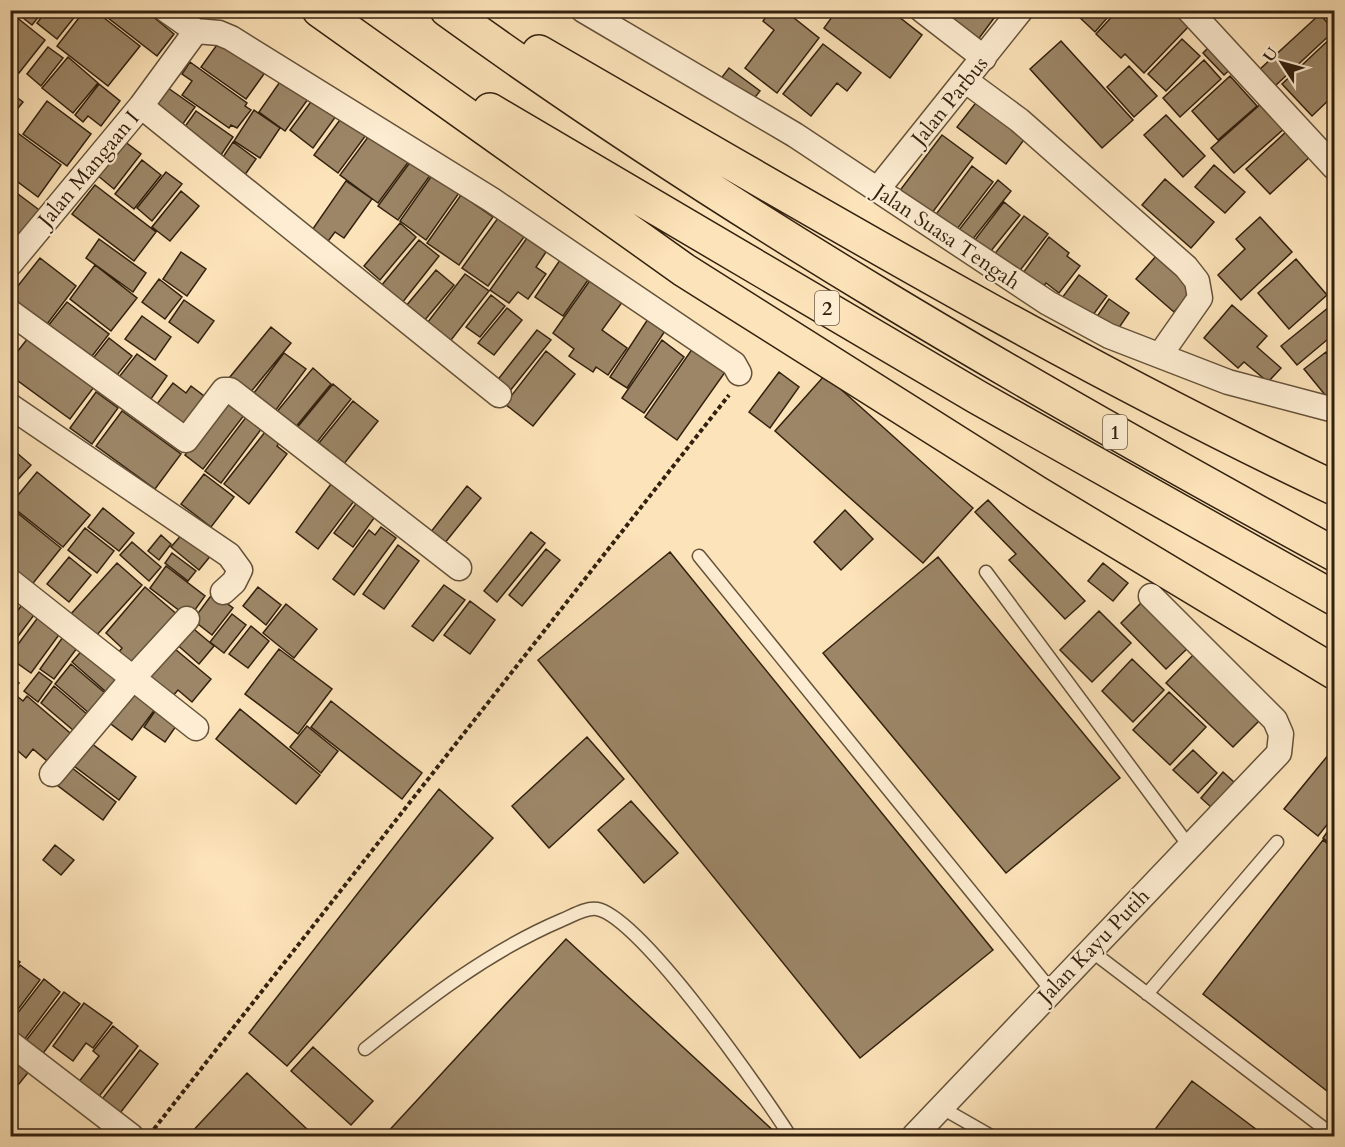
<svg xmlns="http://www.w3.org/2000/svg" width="1345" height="1147" viewBox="0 0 1345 1147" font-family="Cardo,serif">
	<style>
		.building { fill: #9c8667; stroke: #32210f; stroke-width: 1.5 }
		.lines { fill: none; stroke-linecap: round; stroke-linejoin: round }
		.service-casing { stroke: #65523a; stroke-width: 15 }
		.minor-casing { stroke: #65523a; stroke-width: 27 }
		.motorway-casing { stroke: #32210f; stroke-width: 36 }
		.path { stroke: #32210f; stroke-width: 4; stroke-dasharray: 4.5 3; stroke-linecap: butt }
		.service { stroke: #feedd2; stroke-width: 12 }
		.minor { stroke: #feedd2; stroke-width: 24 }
		.motorway { stroke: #fde3b9; stroke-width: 33 }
		.labels { text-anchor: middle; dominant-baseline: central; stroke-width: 4.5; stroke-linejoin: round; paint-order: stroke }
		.shield { fill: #feedd2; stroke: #6f5e4a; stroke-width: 1.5 }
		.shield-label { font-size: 20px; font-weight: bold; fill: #32210f }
		.street-label { font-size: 21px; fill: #32210f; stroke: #feedd2 }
	</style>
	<rect width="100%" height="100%" fill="#fde3b9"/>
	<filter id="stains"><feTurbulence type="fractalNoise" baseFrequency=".00333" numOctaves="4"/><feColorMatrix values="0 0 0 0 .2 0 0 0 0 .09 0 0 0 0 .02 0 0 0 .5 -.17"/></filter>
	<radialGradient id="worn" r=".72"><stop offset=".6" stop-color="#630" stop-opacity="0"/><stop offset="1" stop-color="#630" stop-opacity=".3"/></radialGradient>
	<path class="building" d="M13,10H44L32,25Z
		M47,10H80L57,39L37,23Z
		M85,10H94L140,46L108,86L57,46Z
		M106,10H145L174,34L157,56L103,14Z
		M771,10H784L819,38L777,93L745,68L774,30L763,21Z
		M837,10H890L922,35L890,78L824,28Z
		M956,10H1000L977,41L949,20Z
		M1081,10H1114L1095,32L1077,15Z
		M1118,10H1179L1177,13L1190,25L1144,73L1125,54L1121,58L1096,34Z
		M10,12L45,40L19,73L10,66Z
		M1320,14L1334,31L1275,86L1259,70Z
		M1334,35V95L1312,116L1282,84Z
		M1182,39L1200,56L1166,91L1148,74Z
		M1061,41L1133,120L1102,148L1030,69Z
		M219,42L264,74L246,99L201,67Z
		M1214,42L1236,64L1224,75L1203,53Z
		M823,44L861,73L847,91L837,83L811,116L783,94Z
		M48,47L63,58L41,86L27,74Z
		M68,57L98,83L73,113L42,88Z
		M1204,60L1221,79L1180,117L1163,98Z
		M190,62L247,103L245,106L251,110L237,128L231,125L229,128L182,95L192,81L182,74Z
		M1129,66L1157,96L1134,117L1107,87Z
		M729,68L760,91L749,105L719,81Z
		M284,76L311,95L285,131L259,112Z
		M1230,76L1257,106L1218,140L1192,111Z
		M99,84L120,101L101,126L88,116L83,122L75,115Z
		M168,88L195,107L177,132L151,113Z
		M10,92L23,102L10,118Z
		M316,95L339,112L313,148L290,130Z
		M978,100L1026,137L1006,164L957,127Z
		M47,101L91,134L67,166L23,134Z
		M1263,102L1285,128L1234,173L1211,148Z
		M254,110L280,128L260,158L234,141Z
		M196,111L233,137L217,161L179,135Z
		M345,113L369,131L338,173L314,155Z
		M1166,115L1205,156L1183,177L1144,135Z
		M1289,129L1313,154L1270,194L1246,169Z
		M15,131L61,165L38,197L10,176V137Z
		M371,133L409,161L378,203L340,175Z
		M942,135L973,158L929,217L898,193Z
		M124,141L141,154L114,189L97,175Z
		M233,142L256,159L242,179L219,163Z
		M142,160L161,175L134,209L115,194Z
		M411,161L431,174L398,220L378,206Z
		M1214,165L1245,192L1225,213L1195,187Z
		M972,166L993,182L954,233L934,217Z
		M166,172L182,184L152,221L137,208Z
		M433,174L459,193L426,240L400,221Z
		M1165,179L1214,222L1191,248L1142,205Z
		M998,180L1011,191L968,245L955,235Z
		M346,181L372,199L344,238L335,232L326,244L310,233Z
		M95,185L156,232L134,261L72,214Z
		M10,188L42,212L10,250Z
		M181,191L199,206L170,241L152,227Z
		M461,195L493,217L459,265L427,243Z
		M1004,202L1020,215L986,257L971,245Z
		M1024,216L1048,234L1014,278L990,260Z
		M1260,217L1292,252L1241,300L1218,275L1245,249L1236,239Z
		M498,218L524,237L488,286L462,268Z
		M400,223L416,237L380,280L364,266Z
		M1049,237L1069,253L1067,256L1080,266L1059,293L1046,283L1042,288L1023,273Z
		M527,238L546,252L536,267L546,274L528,299L518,292L509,303L490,290Z
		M99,239L146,273L133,292L86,258Z
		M419,240L439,256L402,303L381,286Z
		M181,252L206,269L187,296L163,279Z
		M1157,255L1195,288L1174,312L1136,279Z
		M40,258L76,286L41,332L10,308V296Z
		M1296,259L1327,295L1289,329L1258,293Z
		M560,260L588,280L563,316L535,297Z
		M95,265L137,298L111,331L70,299Z
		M436,270L454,285L419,327L401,312Z
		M465,274L489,291L448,344L424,327Z
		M1079,275L1107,296L1087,323L1059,302Z
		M159,279L182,297L165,319L142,302Z
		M591,279L623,301L602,330L627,348L608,375L596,367L593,372L569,356L574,349L553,333Z
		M491,295L505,306L480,337L466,327Z
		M1109,299L1129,313L1114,335L1094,321Z
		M184,300L214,321L198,343L169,322Z
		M67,302L109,334L86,364L44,331Z
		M1334,303V334L1297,365L1281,346Z
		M1232,305L1267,336L1257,347L1281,368L1268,382L1244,362L1238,368L1204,338Z
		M507,308L522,320L494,355L478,343Z
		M142,316L171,337L155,360L125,339Z
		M648,319L665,331L627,388L610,377Z
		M271,327L291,343L245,399L225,383Z
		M537,330L551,340L505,397L492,387Z
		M28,338L94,387L70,419L10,375V361Z
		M109,338L132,356L110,384L87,366Z
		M662,340L684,357L644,413L622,398Z
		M695,345L728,368L677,440L645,417Z
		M546,351L575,374L533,426L505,404Z
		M1326,352L1334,363V397L1330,401L1304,369Z
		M284,353L306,369L270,418L257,408L262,400L254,393Z
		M137,354L167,376L144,409L112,386Z
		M313,368L331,384L290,434L275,414Z
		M779,372L799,387L770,428L749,412Z
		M825,375L973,508L923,563L775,431Z
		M173,383L186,393L191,386L204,396L179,430L150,413Z
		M333,384L351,399L310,451L291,435Z
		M96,392L118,408L92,444L70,428Z
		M230,397L248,410L203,469L185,455Z
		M353,401L378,421L339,470L322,457L328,450L319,443Z
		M122,411L181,454L155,489L96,446Z
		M250,412L265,424L221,483L205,471Z
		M269,427L283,438L277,446L287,454L249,504L224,484Z
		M10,447L31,465L10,488Z
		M37,472L90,515L63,547L10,505Z
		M204,474L234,497L211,527L181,504Z
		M331,484L354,501L318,549L296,532Z
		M467,486L481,498L440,549L426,538Z
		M988,500L1085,601L1065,619L1009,560L1016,554L975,512Z
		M358,501L377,514L353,547L334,533Z
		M10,507L61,548L30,587L10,572Z
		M103,508L134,533L119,551L88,527Z
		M845,510L873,539L841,570L814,542Z
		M381,527L396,538L354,595L333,579L369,530L375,535Z
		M85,528L114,551L97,573L68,550Z
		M184,532L212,554L199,570L171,547Z
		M531,532L545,543L497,602L484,591Z
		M161,535L171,544L159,560L148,551Z
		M132,542L161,567L149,581L120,555Z
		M398,545L419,561L384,609L363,594Z
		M546,549L560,560L522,606L509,595Z
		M670,552L993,950L860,1058L538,660Z
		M172,553L196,571L188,581L165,563Z
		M69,557L91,575L69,602L47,584Z
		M938,557L1120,778L1006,873L823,653Z
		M117,563L142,585L95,637L70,615Z
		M1103,563L1128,583L1113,601L1088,581Z
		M166,566L205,596L189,618L150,588Z
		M444,585L465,600L433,641L412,626Z
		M145,587L179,616L136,667L119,652L122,648L106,633Z
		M258,587L281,605L266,625L243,606Z
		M213,593L233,608L212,635L193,620Z
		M1147,597L1192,644L1166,669L1121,623Z
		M470,601L495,620L470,654L444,635Z
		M286,604L317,629L294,658L263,633Z
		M21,606L34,615L10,647V621Z
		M1099,611L1131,643L1092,682L1060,650Z
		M42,612L64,628L31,673L10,658V655Z
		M232,614L246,625L224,653L210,642Z
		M189,625L214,646L199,664L174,642Z
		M251,626L269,641L248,668L229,654Z
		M68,630L83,640L54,679L40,669Z
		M169,644L211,679L192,702L178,690L172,697L145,673Z
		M86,646L127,682L113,698L72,662Z
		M279,649L332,689L298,734L245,694Z
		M1196,652L1263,717L1233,747L1166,683Z
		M1132,659L1164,690L1133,722L1102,691Z
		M71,664L112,699L96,719L55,684Z
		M39,672L52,682L38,702L24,691Z
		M10,676L19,683L12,692L23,701L27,696L76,738L53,766L33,749L26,758L10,744Z
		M54,686L94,720L80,736L41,703Z
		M131,689L156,708L132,740L107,721Z
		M1169,692L1206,727L1170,765L1133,730Z
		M331,701L422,773L402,799L311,727Z
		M160,704L181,719L165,742L144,727Z
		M240,709L320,775L296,804L216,739Z
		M307,726L338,751L321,773L290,747Z
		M587,737L624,779L549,848L512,806Z
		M87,740L136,777L119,800L70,763Z
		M1334,748V816L1318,836L1284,809Z
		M1193,750L1217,773L1198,793L1173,770Z
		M67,764L116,802L103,820L53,782Z
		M1223,772L1234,782L1212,808L1201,798Z
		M439,789L493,838L287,1066L249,1033Z
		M631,801L678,853L644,883L598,830Z
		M1334,822V847L1323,838Z
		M1323,840L1334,849V1082L1327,1091L1203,994Z
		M55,845L74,860L61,875L43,860Z
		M566,939L778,1135L777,1136H384Z
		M10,955L20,962L10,975Z
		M20,965L40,980L10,1020V978Z
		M44,979L60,992L21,1044L10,1036V1023Z
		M64,992L80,1004L38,1060L21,1047Z
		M84,1003L112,1023L93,1048L86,1043L73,1061L53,1046Z
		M113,1026L138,1046L97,1099L77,1084L99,1056L93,1051Z
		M313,1047L373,1101L351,1125L291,1071Z
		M140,1050L158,1064L117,1117L99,1103Z
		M10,1057L31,1069L10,1095Z
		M247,1073L308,1130L302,1136H188Z
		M1192,1081L1265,1136H1150Z"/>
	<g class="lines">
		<defs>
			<path id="service" d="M699,556L1051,990
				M986,572L1189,846
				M1090,950L1334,1136
				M1147,994L1277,842
				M365,1049C426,1000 489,951 562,920C572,916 586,907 597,909C641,917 763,1094 790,1136
				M942,1108L991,1136"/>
			<path id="minor" d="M166,10L196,31L219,33L231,38L492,200L734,364L739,373
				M583,10L795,135L1048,303L1109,336L1228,382L1334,410
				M922,10L984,58
				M1189,10L1334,167
				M966,81L1019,120L1186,267L1197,281L1200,298L1160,355
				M141,106L499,395
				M877,190L1021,10
				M10,264L141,106L196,31
				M10,312L186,440L224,390H230L459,568
				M10,406L229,555L240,570L234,582L223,592
				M10,581L196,728
				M52,774L133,678L187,619
				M10,1043L131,1136
				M914,1136L1279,753L1281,734L1275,720L1151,596"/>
			<path id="motorway" d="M319,10L684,270L1037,493L1334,672
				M447,10C729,214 1030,388 1334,554
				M539,52C801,203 1061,359 1334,488
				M490,110L977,397L1334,598"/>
		</defs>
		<use href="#service" class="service-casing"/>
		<use href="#minor" class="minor-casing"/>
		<use href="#motorway" class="motorway-casing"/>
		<path class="path" d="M1321,10L1334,25
			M154,1129L729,395"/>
		<use href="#service" class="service"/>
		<use href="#minor" class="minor"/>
		<use href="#motorway" class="motorway"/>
	</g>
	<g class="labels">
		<g class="shield">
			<rect x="815" y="291" width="24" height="34" rx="4.5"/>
			<rect x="1103" y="415" width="24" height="34" rx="4.5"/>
		</g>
		<g class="shield-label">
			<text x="827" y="308">2</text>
			<text x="1115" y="432">1</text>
		</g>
		<g class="street-label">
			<text transform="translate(950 101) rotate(-51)">Jalan Parbus</text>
			<text transform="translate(89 169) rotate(-50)">Jalan Mangaan I</text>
			<text transform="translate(947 237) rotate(34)">Jalan Suasa Tengah</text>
			<text transform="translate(1094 946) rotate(-46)">Jalan Kayu Putih</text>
		</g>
	</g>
	<rect width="1345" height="1147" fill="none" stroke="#fde3b9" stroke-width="36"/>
	<rect x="12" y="12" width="1321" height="1123" fill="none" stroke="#32210f" stroke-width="3"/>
	<rect x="18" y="18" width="1309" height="1111" fill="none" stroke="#32210f" stroke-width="1.5"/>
	<g transform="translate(1282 63) rotate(306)" stroke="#feedd2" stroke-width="4.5" paint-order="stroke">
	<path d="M0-4.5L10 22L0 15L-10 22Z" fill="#32210f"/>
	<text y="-9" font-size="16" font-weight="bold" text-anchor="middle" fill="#32210f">U</text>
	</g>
	<rect width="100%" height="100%" filter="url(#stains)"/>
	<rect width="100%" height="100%" fill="url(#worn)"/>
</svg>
